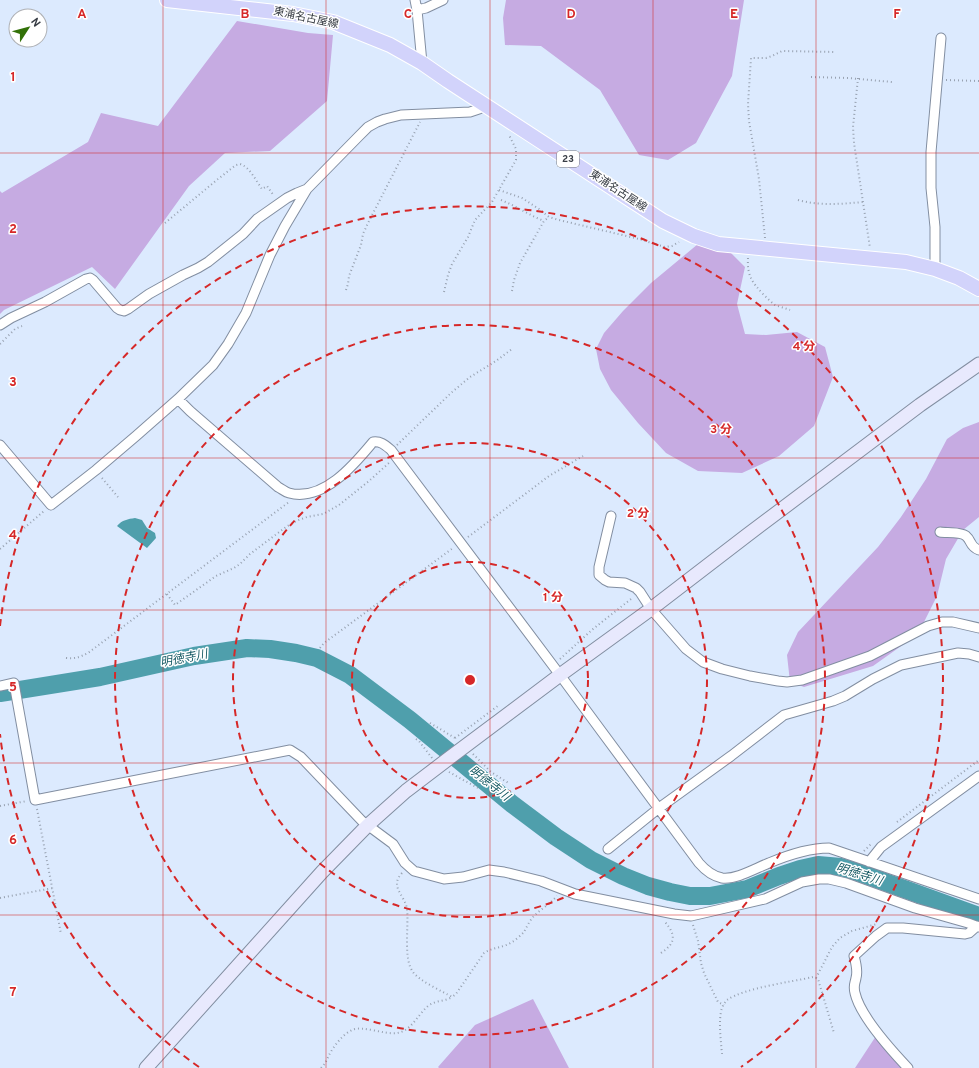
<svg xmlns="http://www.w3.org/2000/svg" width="979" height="1068" viewBox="0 0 979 1068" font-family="Overpass,'Noto Sans JP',sans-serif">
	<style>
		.forest { fill: #c6abe2 }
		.water { fill: #4f9fac }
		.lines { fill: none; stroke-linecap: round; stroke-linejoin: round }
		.river { stroke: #4f9fac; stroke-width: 18 }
		.street-casing { stroke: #828ea1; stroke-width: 11 }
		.secondary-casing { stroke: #828ea1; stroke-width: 15 }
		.primary-casing { stroke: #fff; stroke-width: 16 }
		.path { stroke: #98a2b1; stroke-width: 2; stroke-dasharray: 1 3; stroke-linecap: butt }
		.street { stroke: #fff; stroke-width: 9 }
		.secondary { stroke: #e8e9fd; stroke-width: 13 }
		.primary { stroke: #d2d3fb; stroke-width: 14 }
		.grid { fill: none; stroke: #d62828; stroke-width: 1; stroke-opacity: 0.55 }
		.ring { fill: none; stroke: #d62828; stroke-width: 2; stroke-dasharray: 7 5 }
		.labels { text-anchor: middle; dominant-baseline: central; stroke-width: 3; stroke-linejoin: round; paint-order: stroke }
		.shield { fill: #fff; stroke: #74777d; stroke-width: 1 }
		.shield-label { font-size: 10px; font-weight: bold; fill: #383d45 }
		.street-label { font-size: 11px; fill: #383d45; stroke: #fff }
		.water-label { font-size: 12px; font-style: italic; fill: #155963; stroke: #fff }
		.grid-label { font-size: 13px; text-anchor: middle; font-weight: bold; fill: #d62828; stroke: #fff; stroke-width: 3; stroke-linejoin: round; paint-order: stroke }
		.centre { fill: #d62828; stroke: #fff; stroke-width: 2 }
		.ring-label { font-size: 12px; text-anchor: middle; font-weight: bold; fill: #d62828; stroke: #fff; stroke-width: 3; stroke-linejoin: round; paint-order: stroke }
	</style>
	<rect width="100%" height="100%" fill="#dceafe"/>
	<path class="forest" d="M506,0H744L732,76L696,143L668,160L639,155L600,90L541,46L505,45L503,18Z
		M237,21L308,33L333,35L327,101L270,151L225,153L189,186L115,289L92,267L4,310L0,314V191L2,193L88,142L101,113L158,126Z
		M698,244L728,250L745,267L737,304L745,334L766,335L797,332L825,347L833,377L814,426L779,456L742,473L698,471L666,453L638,423L611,390L600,369L596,349L604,333L623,311L651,283Z
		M979,422V517L963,530L946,559L937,596L918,634L873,666L804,687L790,682L787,655L798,632L878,547L901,517L926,479L947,439L963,428Z
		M533,999L569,1068H439L438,1067L475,1025Z
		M876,1036L906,1068H855Z"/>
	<path class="water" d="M135,518L142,520L147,528L155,533L156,538L147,548L117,526C122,520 128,519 135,518Z"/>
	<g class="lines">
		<path class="river" d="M0,693L100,677L194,656L247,648L270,649L296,653L317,658L350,675L410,720L512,804L556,837L591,860L623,876L648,886L670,892L690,896H710L747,889L779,876L800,869L818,865L841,867L860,873L979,916"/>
		<defs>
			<path id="street" d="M415,0L417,10L422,63
				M417,10L426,8L443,0
				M935,269V227L931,188V152L941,38
				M0,325L11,318L45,302L86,279L90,278L93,280L117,308L120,310L124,311L128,309L149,294L183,275L198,268L208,262L243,234L257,219L287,198L297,193L307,189
				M178,399L190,411L278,487C282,489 285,492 289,493C323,502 354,465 373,442C381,441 385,445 391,450L560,675L602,732L699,863C705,870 712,876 722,878C736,880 756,868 769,863C788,855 808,848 829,848L979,899
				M0,445L51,505L96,470L136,436L178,399L213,365L228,344L246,313L270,255L285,226L307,189L359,136L368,127L377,122L385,119L401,115L470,112L479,109L484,104
				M611,516L599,567V575L605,580L609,582L625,583L636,588L640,592L651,609L686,649L703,662L722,669L750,676L778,681L787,682L802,680L870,656L928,626L942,622H953L979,628
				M940,532C946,533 962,532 966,536C972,541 969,546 979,550
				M0,686L14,683L35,800L290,750L301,757L362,821L393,844L405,863L414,871L444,879L463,877L489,870L504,872L541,881L575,894L674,914L691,916L765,899L802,882L819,879H829L846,883L915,908L968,923L979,927
				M608,849L659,808L731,756L784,715L833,701L845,696L873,679L901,665L958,653L969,654L979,657
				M869,862L881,847L979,776
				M908,1068C891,1050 860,1016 855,993C853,985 855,984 856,978C858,971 856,963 854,956L876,936L887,928H903L965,934L969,933L977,926"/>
			<path id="secondary" d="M146,1068L322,872L368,825L406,791L448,759L560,675L651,609L746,536L920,405L979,364"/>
			<path id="primary" d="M167,0L293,14L333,22L390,45L422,63L448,81L663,221L694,236L718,244L906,262L935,269L959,278L979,289"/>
		</defs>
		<use href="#street" class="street-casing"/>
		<use href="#secondary" class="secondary-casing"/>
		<use href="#primary" class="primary-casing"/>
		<path class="path" d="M811,77L848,78L892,82
			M858,78L853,127L854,143L870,248
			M946,80L979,81
			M499,190L522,198L539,209L549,217L559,220L639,239L665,247L672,246L679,242
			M501,200C516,206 529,215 544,221
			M798,200C820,206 841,204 863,202
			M165,223L218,179L236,165L240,164C250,167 256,181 262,189L267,186L274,196
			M765,238L759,179L749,121L748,104L751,58H766L772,56L782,51L835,52
			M748,258C747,276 752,282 763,294C767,298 771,302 775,305C780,307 785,308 790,310
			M346,290L348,284L349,276L361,245L363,234L368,223L420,122
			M512,291L514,280L520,263L544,221L549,217
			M444,292L448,275L452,264L468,237L475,220L492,202L516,160V149L509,135
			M0,344L15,329L22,326
			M397,445L451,393L470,377L496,361L512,349
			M102,478L118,497
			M468,537L549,476L583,456
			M0,549L44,511
			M167,594L175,605L216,576L234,568L240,564L250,554L286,527L296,521L307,517L323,514L339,505L369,481L390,462
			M320,648L324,643L453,548
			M66,658C75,659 80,657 88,653L289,502
			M560,659L593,629L631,599
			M430,723L455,738
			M455,738L499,705
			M416,739L419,741L432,758
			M473,754L491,772L510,784
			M449,772L456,776L478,788
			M0,806L27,801
			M37,809L61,934
			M897,822L979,760
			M864,851L871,844
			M402,873C389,887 405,895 407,909C409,926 403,959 413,972C419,981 442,991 452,997L456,994L484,953C493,947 503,948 512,942C516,940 521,935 524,932C527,927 529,921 534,916C541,909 550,904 557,896
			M0,898L53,888
			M693,925L698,941L701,963L704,973L718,1002L724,1005
			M661,953C676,943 676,935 665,922
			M816,978L832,947L840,938L852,931L877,924
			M722,1054C721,1042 718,1019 722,1008C723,1005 725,1002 727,1000C744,988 791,982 813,977L818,979L834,1033
			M321,1068C325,1064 327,1060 329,1055C334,1046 342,1035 352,1030C362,1025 385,1035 397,1033C411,1031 417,1016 427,1007C434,1000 444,1002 452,997"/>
		<use href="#street" class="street"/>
		<use href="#secondary" class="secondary"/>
		<use href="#primary" class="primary"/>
	</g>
	<path class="grid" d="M163,0V1068M326,0V1068M490,0V1068M653,0V1068M816,0V1068M0,153H979M0,305H979M0,458H979M0,610H979M0,763H979M0,915H979"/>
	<g class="ring">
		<circle cx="470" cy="680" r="118"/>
		<circle cx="470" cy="680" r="237"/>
		<circle cx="470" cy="680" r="355"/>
		<path d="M199 1067A473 473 0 0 1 0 734M0 626A473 473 0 1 1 741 1067"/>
	</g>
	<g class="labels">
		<rect class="shield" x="557" y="151" width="22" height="16" rx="3"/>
		<g class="shield-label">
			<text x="568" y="159">23</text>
		</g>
		<g class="street-label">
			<text transform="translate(306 18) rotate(12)">東浦名古屋線</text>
			<text transform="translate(618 191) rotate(33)">東浦名古屋線</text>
		</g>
		<g class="water-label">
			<text transform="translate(184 659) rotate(-11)">明徳寺川</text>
			<text transform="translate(489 784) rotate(38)">明徳寺川</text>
			<text transform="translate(859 875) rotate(17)">明徳寺川</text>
		</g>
	</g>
	<g class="grid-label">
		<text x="82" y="18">A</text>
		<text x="245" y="18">B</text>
		<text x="408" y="18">C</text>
		<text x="571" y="18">D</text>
		<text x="734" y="18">E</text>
		<text x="897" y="18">F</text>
		<text x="13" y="81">1</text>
		<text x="13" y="233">2</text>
		<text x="13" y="386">3</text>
		<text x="13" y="539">4</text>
		<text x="13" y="691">5</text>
		<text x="13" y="844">6</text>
		<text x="13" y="996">7</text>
	</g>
	<circle cx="470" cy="680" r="6" class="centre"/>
	<g class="ring-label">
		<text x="804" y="350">4 分</text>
		<text x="721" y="433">3 分</text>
		<text x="638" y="517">2 分</text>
		<text x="553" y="601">1 分</text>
	</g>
	<g transform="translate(28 28) rotate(54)"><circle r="19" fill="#ffffff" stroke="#afb1b5"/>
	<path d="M0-3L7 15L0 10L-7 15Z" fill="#327108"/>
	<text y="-6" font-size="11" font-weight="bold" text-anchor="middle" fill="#383d45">N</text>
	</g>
</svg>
